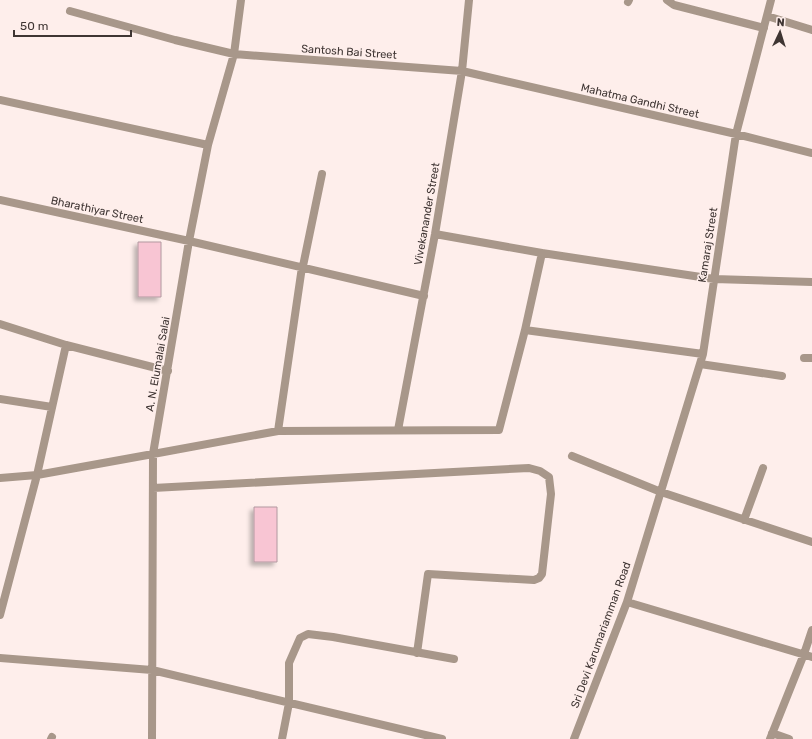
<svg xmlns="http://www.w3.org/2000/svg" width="812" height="739" viewBox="0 0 812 739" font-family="Rubik,sans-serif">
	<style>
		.building { fill: #f8c5d3; stroke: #b299a0; filter: url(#shadow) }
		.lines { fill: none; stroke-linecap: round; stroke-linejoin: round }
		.street { stroke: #a8978a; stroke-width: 8 }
		.labels { text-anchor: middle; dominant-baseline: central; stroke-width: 3; stroke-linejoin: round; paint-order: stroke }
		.street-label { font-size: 11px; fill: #3f3533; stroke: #feeeeb }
	</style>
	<defs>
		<filter id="shadow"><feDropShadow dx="-3.5" dy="3.5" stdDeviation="2" flood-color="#0004"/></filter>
	</defs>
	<rect width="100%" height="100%" fill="#feeeeb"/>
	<path class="building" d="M138,242H161V297H138Z
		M254,507H277V562H254Z"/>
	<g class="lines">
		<path class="street" d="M667,0L674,5L764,28
			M628,2L629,0
			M70,11L175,40L234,54L462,71L736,134L812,153
			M767,16L812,30
			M0,100L208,145
			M0,200L189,241L424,296
			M542,253L714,279L812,282
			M0,324L66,345L168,371
			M525,330L703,354
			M804,358H812
			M700,364L782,376
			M0,399L52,407
			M398,430L435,234L462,71L469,0
			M278,431L302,267L303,266L322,174
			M572,456L661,492L812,542
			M0,478L37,475L153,454L278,431L499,430L525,330L542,253L435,234
			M153,488L529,468L540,471L549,477L551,494L542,574L539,578L534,580L428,574L417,653
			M744,520L763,468
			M627,602L812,657
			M0,615L37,475L66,345
			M0,658L152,670L442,739
			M772,733L789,739
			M51,739L52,737
			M152,739L153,454L189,241L208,145L234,54L241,0
			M282,739L289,703V663L300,638L308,634L333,637L454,659
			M574,739L627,602L703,354L736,134L771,0
			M770,739L804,654L812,630"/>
	</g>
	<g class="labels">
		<g class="street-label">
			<text transform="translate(349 52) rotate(4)">Santosh Bai Street</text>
			<text transform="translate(640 101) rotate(13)">Mahatma Gandhi Street</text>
			<text transform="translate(97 210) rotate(12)">Bharathiyar Street</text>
			<text transform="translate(427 214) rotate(-80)">Vivekanander Street</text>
			<text transform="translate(708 245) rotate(-81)">Kamaraj Street</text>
			<text transform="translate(158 364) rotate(-80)">A. N. Elumalai Salai</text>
			<text transform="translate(601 635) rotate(-70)">Sri Devi Karumariamman Road</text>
		</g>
	</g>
	<g transform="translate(780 32) rotate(4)" stroke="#feeeeb" stroke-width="3" paint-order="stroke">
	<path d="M0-3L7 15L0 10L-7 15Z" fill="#3f3533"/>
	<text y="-6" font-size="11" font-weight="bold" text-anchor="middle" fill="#3f3533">N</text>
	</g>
	<path d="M14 30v6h117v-6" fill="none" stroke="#3f3533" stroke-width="2"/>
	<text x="20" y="30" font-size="12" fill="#3f3533" stroke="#feeeeb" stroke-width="3" paint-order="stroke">50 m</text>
</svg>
